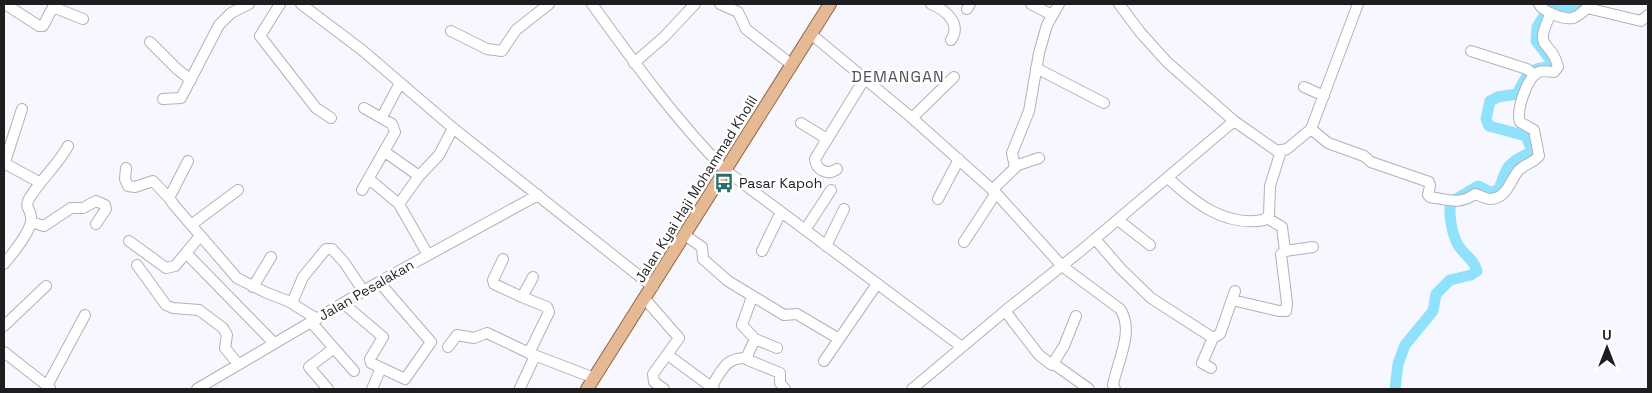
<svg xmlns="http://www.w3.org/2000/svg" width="1652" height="393" viewBox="0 0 1652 393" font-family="'Space Grotesk',sans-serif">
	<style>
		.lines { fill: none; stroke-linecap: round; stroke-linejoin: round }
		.river { stroke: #8fe1fc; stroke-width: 11 }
		.minor-casing { stroke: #b2b1ba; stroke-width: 12 }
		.major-casing { stroke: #96653f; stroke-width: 14 }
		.minor { stroke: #fff; stroke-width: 10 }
		.major { stroke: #e6b995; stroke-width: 12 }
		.labels { text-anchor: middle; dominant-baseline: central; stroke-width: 5; stroke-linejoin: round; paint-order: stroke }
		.poi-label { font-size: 14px; fill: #1e1e21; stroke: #fff; text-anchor: start }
		.street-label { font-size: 14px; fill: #1e1e21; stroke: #fff }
		.quarter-label { font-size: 16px; letter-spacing: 1px; fill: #53535b; stroke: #fff }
	</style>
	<rect width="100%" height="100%" fill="#f7f7ff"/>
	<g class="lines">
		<path class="river" d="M1395,389L1398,364L1405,345L1433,311L1436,294L1450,280L1471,275L1477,271C1474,259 1464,255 1458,245C1452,234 1448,214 1451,202L1478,186L1490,192L1498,190C1502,184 1502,178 1506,171C1510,161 1523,157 1532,151L1526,136L1489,126L1486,119L1490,101L1498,97L1517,94C1527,75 1528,67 1552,67L1553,63L1536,41L1537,27L1549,8L1573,9L1584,4"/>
		<defs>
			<path id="minor" d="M5,4L39,26H43L53,7L83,19
				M280,4L260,36L316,108L331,118
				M301,4L362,50L453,128L653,287
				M592,4C633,61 675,119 725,170L962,347
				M720,4L738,12L746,29L792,65
				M931,4C946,10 962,24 951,40
				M1031,4L1052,15
				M1119,4L1140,32L1167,62L1234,121L1277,151L1287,149L1311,129L1358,4
				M1539,4C1543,12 1564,20 1573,18C1578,16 1584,11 1587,8L1641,21L1648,15
				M967,9L970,4
				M451,31L487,49L502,51L516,30L549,4
				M811,34L912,118L996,193L1062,266L1120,309C1135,331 1117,362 1113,385L1115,389
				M150,42L177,69L191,80
				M1471,51L1527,69L1535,75
				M634,63L664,37L695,4
				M1036,68L1104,103
				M1304,87L1324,96
				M163,99L181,98L219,25L231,13L249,4
				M382,117L400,83
				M912,118L954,77
				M801,123L827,139
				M1311,129L1328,143L1364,156L1371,162L1429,182L1430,186L1428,195L1430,197C1449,200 1459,205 1475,194C1480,195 1485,199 1490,199C1508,198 1509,181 1519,170C1525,164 1533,163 1539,156L1534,130L1520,122C1516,110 1527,77 1539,72C1543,70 1550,72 1554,72L1558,67C1551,37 1532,53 1551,13
				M385,152L419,176
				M188,161L169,198L174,205L237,278L267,293L288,301L317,319
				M4,163L39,182
				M4,165L22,109
				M1015,167L1012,153L1029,111L1039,53L1047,25L1059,4
				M126,168L125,179L128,186L135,187L153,181L169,198
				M837,169C828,176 816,170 815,159L865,78
				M1168,178C1195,203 1225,227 1264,220L1269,215L1270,186L1281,151
				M369,179L399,204
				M362,190L395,132L392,124L364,108
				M992,190L1018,165L1039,158
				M938,199L959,159
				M1267,218L1282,227L1285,251
				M1118,220L1150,245
				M31,222L44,226L71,208H83L96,201L105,205L106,209L96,224
				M191,225L238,190
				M805,230L831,190
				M200,236L186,253L274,343
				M686,236L702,247L703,259L728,281L784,315L797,314L839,339
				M1095,239L1121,269L1151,298L1213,338L1202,363L1211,368
				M129,241L166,268L175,266L186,253
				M964,242L996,193
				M826,246L844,209
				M762,251L781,212
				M428,255L399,204L419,176L439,155L453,128
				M503,259L493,280L494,284L522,297
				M4,264C12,254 33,230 31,217C31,209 24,208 29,199C40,180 58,165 68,146
				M137,265L166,305L173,308L199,310L223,328L227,335L225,348L238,364
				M253,287L271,257
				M752,297L742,325L755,339L777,348
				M645,299L679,338L653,374L654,382L664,389
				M1232,300L1279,311H1286L1287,303L1281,254L1285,251L1313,247
				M292,303L303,277L326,249H332L344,262L364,292
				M344,304L383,337L370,359L371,363L405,379L431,342L379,282
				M1005,311L1039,355L1052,365L1064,346L1076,316
				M311,322L354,371
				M4,326L46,286
				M1213,338L1220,334L1235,291
				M755,339L748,354V360L780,373V383L785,389
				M448,347L457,335L474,338L487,333L529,353L594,378
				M4,352L50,388
				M529,353L549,312L547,307L522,297L533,277
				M668,355L714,389
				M824,361L877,284
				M1054,364L1089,389
				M47,386L85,315
				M711,387C722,371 725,357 747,358
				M520,388L535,356
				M197,389L379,282L538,195
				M328,389L309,367L333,349
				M372,389L381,368
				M912,389L1005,311L1083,249L1234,121"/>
			<path id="major" d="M587,389L830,4"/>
		</defs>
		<use href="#minor" class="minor-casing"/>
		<use href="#major" class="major-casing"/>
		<use href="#minor" class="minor"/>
		<use href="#major" class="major"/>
	</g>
	<defs>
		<symbol id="bus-bare" viewBox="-9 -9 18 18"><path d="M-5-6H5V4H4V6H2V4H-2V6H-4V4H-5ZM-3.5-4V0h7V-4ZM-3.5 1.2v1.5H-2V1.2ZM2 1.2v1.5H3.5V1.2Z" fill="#277069" stroke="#fff" stroke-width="2.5" paint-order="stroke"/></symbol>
	</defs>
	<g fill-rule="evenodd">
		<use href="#bus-bare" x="710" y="169" width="28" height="28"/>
	</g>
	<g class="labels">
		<g class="poi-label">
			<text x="739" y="183">Pasar Kapoh</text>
		</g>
		<g class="street-label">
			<text transform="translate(696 189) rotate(-58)">Jalan Kyai Haji Mohammad Kholil</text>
			<text transform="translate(366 290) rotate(-30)">Jalan Pesalakan</text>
		</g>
		<g class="quarter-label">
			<text x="898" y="76">DEMANGAN</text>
		</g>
	</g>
	<rect width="1652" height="393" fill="none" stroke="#1e1e21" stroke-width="10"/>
	<g transform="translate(1607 348)" stroke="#ffffff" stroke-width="4" paint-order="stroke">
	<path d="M0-4L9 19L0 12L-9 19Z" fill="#1e1e21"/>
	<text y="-8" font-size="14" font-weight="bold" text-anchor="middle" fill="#1e1e21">U</text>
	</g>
</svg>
